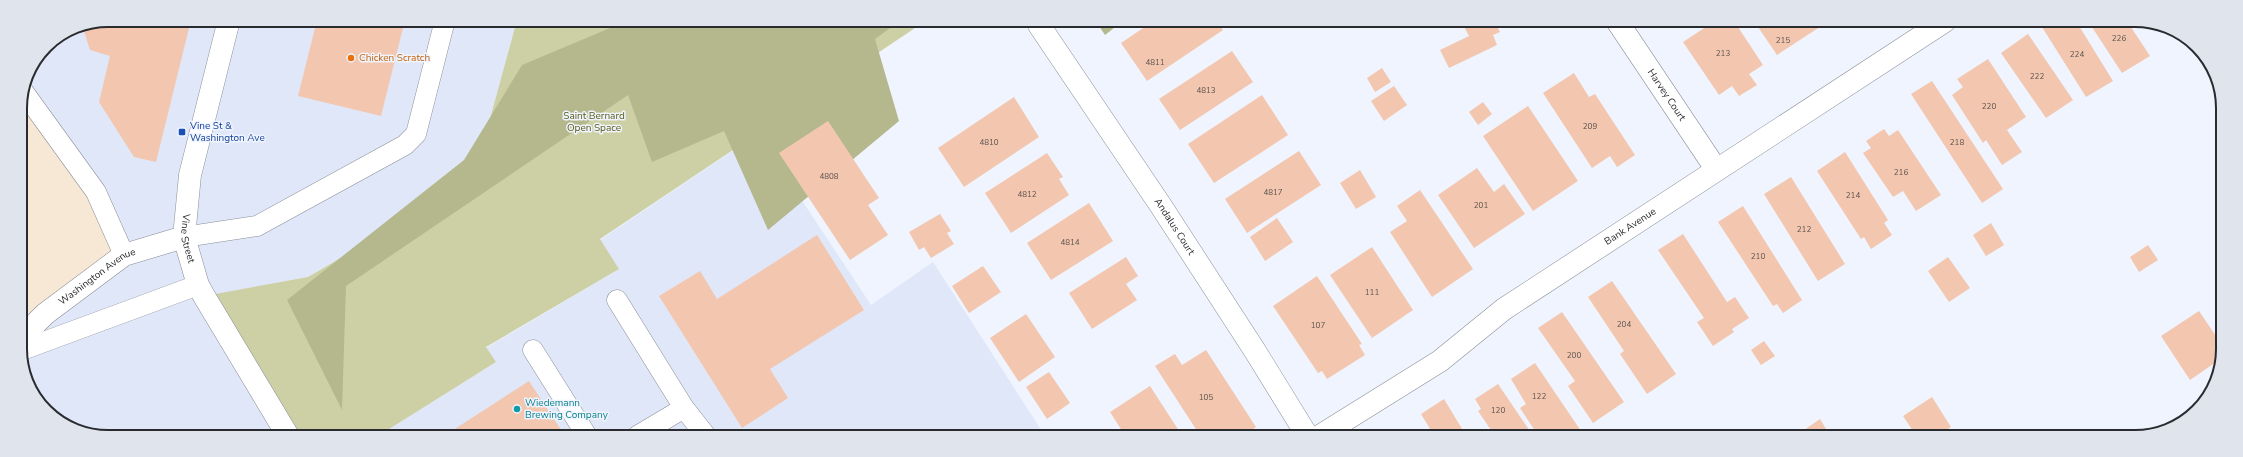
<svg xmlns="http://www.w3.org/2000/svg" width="2243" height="457" viewBox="0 0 2243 457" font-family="'Nunito Sans',sans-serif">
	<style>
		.built { fill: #dfe7f8 }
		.education { fill: #f6e8d4 }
		.green { fill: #cdd0a4 }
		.forest { fill: #b5b88c }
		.building { fill: #f3c7af }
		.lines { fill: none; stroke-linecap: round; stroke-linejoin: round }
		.service-casing { stroke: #8a8e97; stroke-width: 21 }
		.minor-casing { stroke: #8a8e97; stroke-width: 23 }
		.secondary-casing { stroke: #8a8e97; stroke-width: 23 }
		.service { stroke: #fff; stroke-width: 20 }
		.minor { stroke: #fff; stroke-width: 22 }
		.secondary { stroke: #fff; stroke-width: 22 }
		.food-dot { fill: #e8710a; stroke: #eff4fe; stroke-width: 1.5 }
		.transit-dot { fill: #1a4fb4; stroke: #eff4fe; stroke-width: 1.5 }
		.culture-dot { fill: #0f9aa8; stroke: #eff4fe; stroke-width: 1.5 }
		.labels { text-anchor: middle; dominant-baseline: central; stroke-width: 3; stroke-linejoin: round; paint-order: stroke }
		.number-label { font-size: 8px; fill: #5c524e }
		.food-label { font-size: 10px; fill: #c56008; stroke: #eff4fe; text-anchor: start }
		.street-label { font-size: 10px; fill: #292b2e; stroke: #eff4fe }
		.park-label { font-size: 10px; fill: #5a5c16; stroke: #eff4fe }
		.transit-label { font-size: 10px; fill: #164399; stroke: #eff4fe; text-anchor: start }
		.culture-label { font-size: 10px; fill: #0d838f; stroke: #eff4fe; text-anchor: start }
		.rim { fill: none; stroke: #292b2e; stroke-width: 2 }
	</style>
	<rect width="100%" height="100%" fill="#eff4fe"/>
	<path class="built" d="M108,20H517L473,181L308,277L204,296L288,436H96L50,415L22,367L23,91L27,74L46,45L74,27Z
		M758,134L871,305L933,262L1045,436H378L496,362L486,348L619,269L600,240Z"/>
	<path class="education" d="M23,91L124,255L22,337L20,107Z"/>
	<path class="green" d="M517,20H927L600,239L619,269L486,347L496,362L378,436H288L204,296L308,277L473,181Z"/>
	<path class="forest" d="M629,20H901L875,39L899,121L768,230L724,131L652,162L628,95L346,286L342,410L287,300L464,160L522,65Z
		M1095,20H1124L1105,35Z"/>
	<path class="building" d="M108,20H191L156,162L134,157L99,102L110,56L90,50L82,25Z
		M317,20H405L381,116L298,96Z
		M1155,20H1216L1223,30L1147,81L1121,43Z
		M1461,21H1508L1497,26L1500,32L1493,35L1497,45L1449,68L1440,50L1469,36Z
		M1715,21H1738L1741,25L1738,27L1763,65L1749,74L1757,85L1739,96L1732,86L1719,95L1683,42Z
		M1760,21H1829L1777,55L1756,24Z
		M2052,21H2076L2113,81L2086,97L2042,27Z
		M2088,21H2127L2150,56L2122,73Z
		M2152,23L2161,28L2156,31Z
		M2028,34L2073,100L2046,118L2001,53Z
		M1232,51L1253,82L1180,130L1159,99Z
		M1988,59L2026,117L2007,130L2022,152L2002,165L1986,140L1983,143L1952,95L1963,87L1957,79Z
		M1382,68L1391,82L1375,92L1367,78Z
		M1574,73L1589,97L1595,94L1635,155L1617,167L1610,156L1592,168L1543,93Z
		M1932,81L2003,189L1982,203L1911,94Z
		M1394,86L1407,105L1384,121L1371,101Z
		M1262,95L1288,135L1214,183L1188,144Z
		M1014,97L1039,137L964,187L938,148Z
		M1483,102L1492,114L1478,125L1469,112Z
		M1528,106L1578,181L1533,211L1483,136Z
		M828,121L879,198L868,205L888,235L850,260L779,153Z
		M1884,129L1889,136L1898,130L1941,195L1916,211L1903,191L1893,197L1863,153L1871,148L1866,141Z
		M1299,151L1321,185L1247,233L1225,199Z
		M1845,152L1888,220L1884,223L1892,235L1871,249L1864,237L1861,239L1817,171Z
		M1047,153L1063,177L1059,179L1069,195L1011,233L985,193Z
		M1477,168L1494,192L1504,184L1525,214L1474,248L1438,195Z
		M1360,170L1376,197L1356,209L1340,183Z
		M1791,177L1845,264L1818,281L1764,194Z
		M1420,190L1473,269L1432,297L1390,232L1407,221L1397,206Z
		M1089,203L1113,241L1051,280L1027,243Z
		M1743,206L1802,300L1783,313L1777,304L1773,306L1718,222Z
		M940,214L951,231L947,233L954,244L931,258L924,247L919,250L909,232Z
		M1277,218L1293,242L1265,261L1250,237Z
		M1991,223L2004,245L1986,256L1973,235Z
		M1683,234L1727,302L1735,297L1749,318L1732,329L1734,332L1713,346L1697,322L1704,318L1658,250Z
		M817,235L864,310L770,369L788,398L742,428L659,296L700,271L717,299Z
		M2148,245L2158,260L2139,272L2130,257Z
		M1372,247L1413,310L1372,338L1330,275Z
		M1126,257L1138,276L1126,284L1137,300L1092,329L1069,293Z
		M1948,257L1970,288L1949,302L1928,271Z
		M983,266L1001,292L969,313L952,286Z
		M1317,276L1362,344L1359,345L1365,355L1327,379L1322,371L1318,373L1273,306Z
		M1612,281L1676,374L1647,394L1620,354L1624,351L1588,297Z
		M2199,311L2222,345V358L2190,380L2161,336Z
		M1562,312L1624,402L1593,423L1568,386L1575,381L1538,328Z
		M1026,314L1055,357L1019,382L990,338Z
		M1764,341L1775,356L1761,365L1751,350Z
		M1206,350L1256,427L1242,437H1201L1155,366L1175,354L1182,365Z
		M1535,363L1581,431L1574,437H1539L1520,408L1526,404L1511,379Z
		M1049,372L1070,403L1047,419L1026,387Z
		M529,381L565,436H444Z
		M1498,384L1534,437H1489L1487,432L1491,430L1478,411L1481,409L1475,399Z
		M1150,386L1183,437H1126L1110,412Z
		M1932,397L1951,427L1937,437H1917L1903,416Z
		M1444,399L1467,437H1435L1421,414Z
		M1820,419L1831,437H1794Z"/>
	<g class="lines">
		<defs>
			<path id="service" d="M23,91L96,192L124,255
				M184,237L257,226L405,145L416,134L445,20
				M617,300L684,408L706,436
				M22,350L198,285
				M533,350L587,436
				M637,436L684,408"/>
			<g id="minor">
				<path id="s1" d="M1038,20L1039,25L1161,206L1255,351L1308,437"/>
				<path id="s2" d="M1617,21L1716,169"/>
				<path id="s3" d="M22,337L45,314L124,255L184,237"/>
				<path id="s4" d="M1318,437L1440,361L1504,309L1945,21"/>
			</g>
			<g id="secondary">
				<path id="s5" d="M229,20L190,175L184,237L198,285L204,296L288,436"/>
			</g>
		</defs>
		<use href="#service" class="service-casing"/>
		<use href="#minor" class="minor-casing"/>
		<use href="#secondary" class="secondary-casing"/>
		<use href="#service" class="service"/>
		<use href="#minor" class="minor"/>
		<use href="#secondary" class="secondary"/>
	</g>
	<circle class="food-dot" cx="351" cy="58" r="4"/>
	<rect class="transit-dot" x="178" y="128" width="8" height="8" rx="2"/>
	<circle class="culture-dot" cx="517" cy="409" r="4"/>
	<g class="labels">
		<g class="number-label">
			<text x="2119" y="38">226</text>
			<text x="1783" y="40">215</text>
			<text x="1723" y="53">213</text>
			<text x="2077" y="54">224</text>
			<text x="1155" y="62">4811</text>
			<text x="2037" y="76">222</text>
			<text x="1206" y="90">4813</text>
			<text x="1989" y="106">220</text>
			<text x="1590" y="126">209</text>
			<text x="989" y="142">4810</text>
			<text x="1957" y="142">218</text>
			<text x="1901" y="172">216</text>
			<text x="829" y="176">4808</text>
			<text x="1273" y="192">4817</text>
			<text x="1027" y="194">4812</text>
			<text x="1853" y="195">214</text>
			<text x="1481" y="205">201</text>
			<text x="1804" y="229">212</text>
			<text x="1070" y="242">4814</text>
			<text x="1758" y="256">210</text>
			<text x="1372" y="292">111</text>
			<text x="1624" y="324">204</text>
			<text x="1318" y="325">107</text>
			<text x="1574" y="355">200</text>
			<text x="1539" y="396">122</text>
			<text x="1206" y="397">105</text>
			<text x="1498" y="410">120</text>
		</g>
		<g class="food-label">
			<text x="359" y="58">Chicken Scratch</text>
		</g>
		<g class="street-label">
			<text stroke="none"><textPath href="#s2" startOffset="89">Harvey Court</textPath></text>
			<text stroke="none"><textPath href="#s4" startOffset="377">Bank Avenue</textPath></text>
			<text stroke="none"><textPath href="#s1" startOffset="248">Andalus Court</textPath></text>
			<text stroke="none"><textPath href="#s5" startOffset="224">Vine Street</textPath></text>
			<text stroke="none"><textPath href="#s3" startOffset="97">Washington Avenue</textPath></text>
		</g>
		<g class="park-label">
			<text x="594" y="116">Saint Bernard<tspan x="594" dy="12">Open Space</tspan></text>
		</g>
		<g class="transit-label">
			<text x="190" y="126">Vine St &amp;<tspan x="190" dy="12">Washington Ave</tspan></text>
		</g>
		<g class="culture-label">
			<text x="525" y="403">Wiedemann<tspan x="525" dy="12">Brewing Company</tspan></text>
		</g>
	</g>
	<path d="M0 0H2243V457H0ZM108 27H2135A81 81 0 0 1 2216 108V349A81 81 0 0 1 2135 430H108A81 81 0 0 1 27 349V108A81 81 0 0 1 108 27Z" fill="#dfe4ed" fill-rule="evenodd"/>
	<path class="rim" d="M108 27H2135A81 81 0 0 1 2216 108V349A81 81 0 0 1 2135 430H108A81 81 0 0 1 27 349V108A81 81 0 0 1 108 27Z"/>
</svg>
